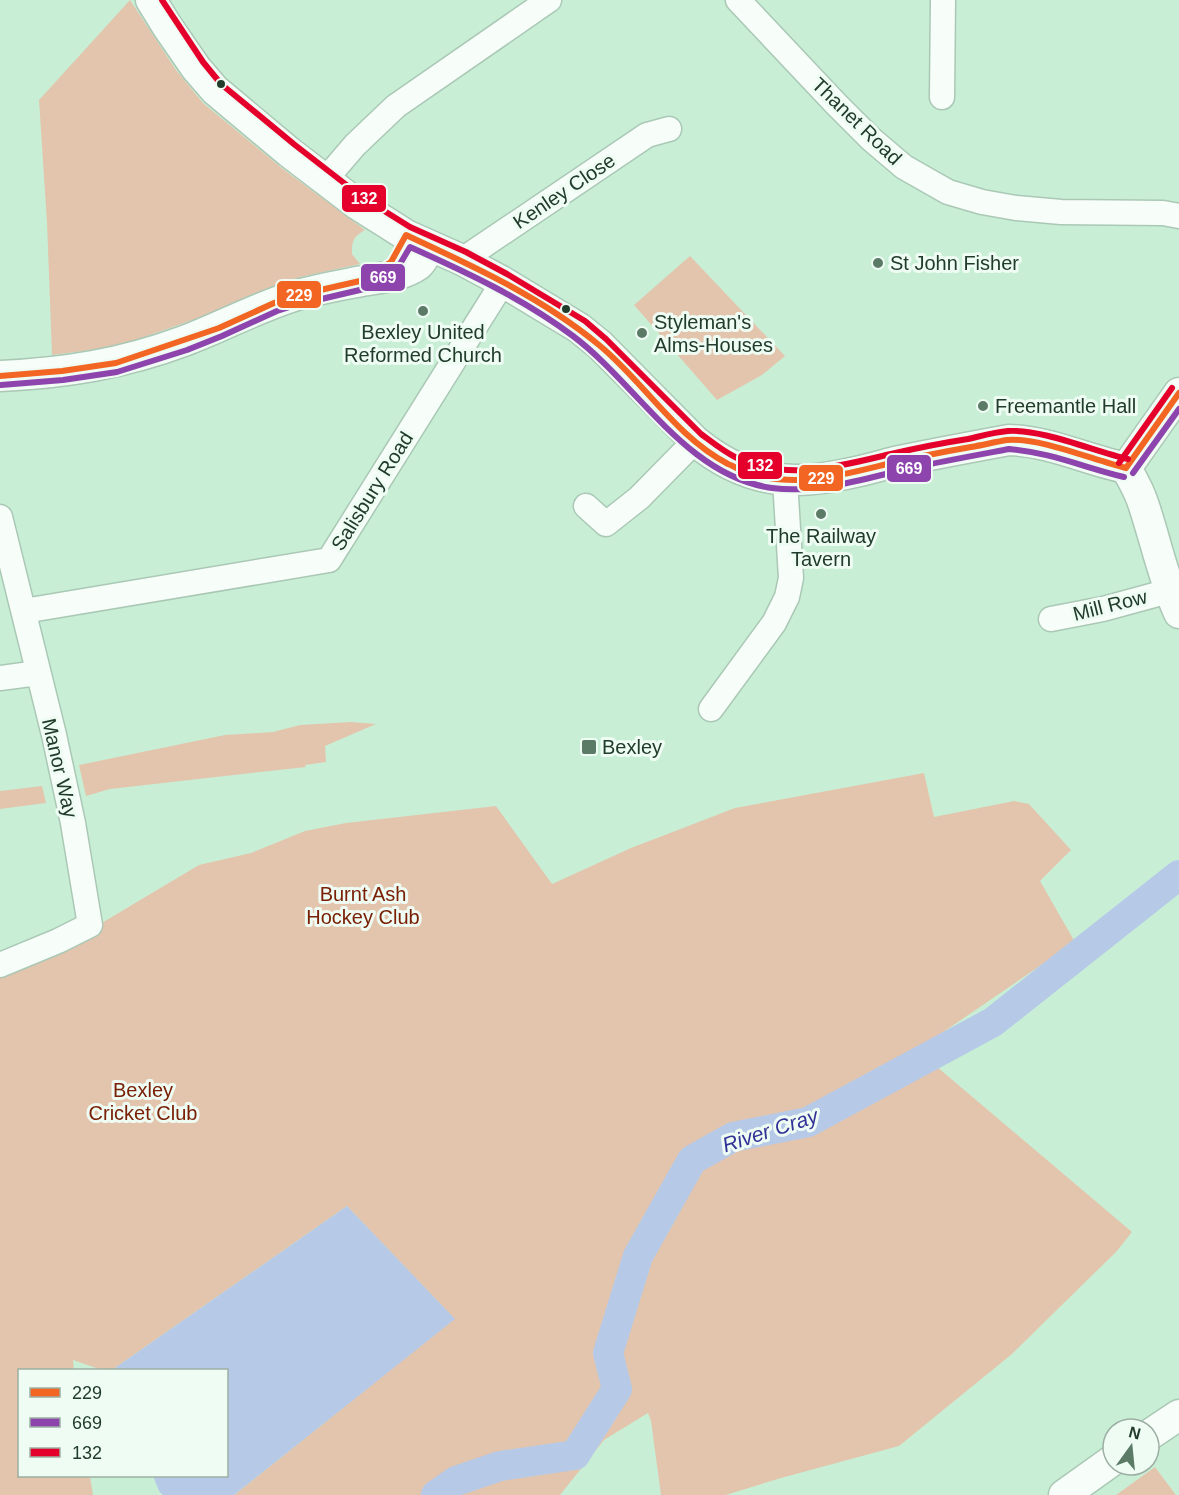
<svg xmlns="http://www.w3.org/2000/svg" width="1179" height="1495" viewBox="0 0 1179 1495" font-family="Arial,sans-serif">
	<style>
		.green { fill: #e3c5ad }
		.water { fill: #b6cae8 }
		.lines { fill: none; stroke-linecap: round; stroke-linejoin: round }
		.river { stroke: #b6cae8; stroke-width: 30 }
		.minor-casing { stroke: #aac8b5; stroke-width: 27 }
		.major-casing { stroke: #aac8b5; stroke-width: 33 }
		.minor { stroke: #f7fdf9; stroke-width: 24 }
		.major { stroke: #f7fdf9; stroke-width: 30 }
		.bus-1-casing { stroke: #effcf3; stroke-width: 10 }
		.bus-2-casing { stroke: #effcf3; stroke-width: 10 }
		.bus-3-casing { stroke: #effcf3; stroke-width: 10 }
		.bus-1 { stroke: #f26522; stroke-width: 6 }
		.bus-2 { stroke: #8e44ad; stroke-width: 6 }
		.bus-3 { stroke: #e4002b; stroke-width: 6 }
		.bus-dot { fill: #213c2b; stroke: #effcf3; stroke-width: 2 }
		.poi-dot { fill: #5b7b67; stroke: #effcf3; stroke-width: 2 }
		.labels { text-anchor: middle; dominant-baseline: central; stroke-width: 6; stroke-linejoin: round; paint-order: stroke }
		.street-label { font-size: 20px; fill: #213c2b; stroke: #effcf3 }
		.poi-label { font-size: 20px; fill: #213c2b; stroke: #effcf3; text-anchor: start }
		.park-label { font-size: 20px; fill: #792006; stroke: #effcf3 }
		.water-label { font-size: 21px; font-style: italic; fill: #323397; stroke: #effcf3 }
		.line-badge { stroke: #effcf3; stroke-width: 2 }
		.badge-label { font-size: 16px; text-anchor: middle; font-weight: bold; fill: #fff }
	</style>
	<rect width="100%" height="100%" fill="#c8efd6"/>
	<path class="green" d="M130,0L176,70L203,103L283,169L365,230C353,237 352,241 352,254L360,264L305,276L284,282L207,315L127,343L99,349L52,355L47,223L39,100Z
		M690,256L785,356L762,375L717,400L634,305Z
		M351,722L376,724L325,746L326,762L305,765L306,767L110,789L86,796L79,765L225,735L273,732L300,725Z
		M924,773L934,817L1014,801L1029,804L1071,850L1040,881L1075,942L917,1050L1132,1232L1117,1251L1012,1354L899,1446L781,1478L726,1495H661L651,1421L648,1413L604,1440L560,1495H234L454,1319L347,1206L112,1370H102L73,1360L74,1370H20V1476H90L93,1495H0V974L62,951L105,921L199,865L251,853L305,831L346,823L496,806L552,884L631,848L735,808Z
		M42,786L46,803L0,809V791Z
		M1155,1467L1176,1495H1116Z"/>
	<path class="water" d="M347,1206L455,1319L234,1495H163L159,1491L153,1476H226V1370H112Z"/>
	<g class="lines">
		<path class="river" d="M436,1495L456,1481L500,1466L575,1455L617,1389L608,1353L638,1256L692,1160L733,1137L808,1122L993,1022L1179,875"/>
		<defs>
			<path id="minor" d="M738,0L836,104L871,139L904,167L948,192L982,202L1016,208L1061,212L1163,213L1179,216
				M942,97L943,0
				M325,180L355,145L396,106L549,0
				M462,260L647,135L669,129
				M586,506L606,524L639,498L695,441
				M0,517L54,735L73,823L90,925L58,941L0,965
				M24,611L329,560L503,282
				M1051,619L1103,609L1169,591
				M0,678L38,673
				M711,709L774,623L787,597L791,578L785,480"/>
			<path id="major" d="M151,0L167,26L196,68L215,90L289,152L357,204L406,235L462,260L503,282L579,328L600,345L695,441C742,480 787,487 846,474C863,471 879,466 895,462C933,454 971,447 1009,440C1049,441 1087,460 1126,468
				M0,376C65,373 122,364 184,341C221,327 256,308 294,296C314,290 336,286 357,282C377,278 401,277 418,265C423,261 427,252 430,246
				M1126,468C1133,480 1140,492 1144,506C1156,542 1163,578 1179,613
				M1126,468L1179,393
				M1149,1435L1179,1415
				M1064,1495L1113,1460"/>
		</defs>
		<use href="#minor" class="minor-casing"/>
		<use href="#major" class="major-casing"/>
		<use href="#minor" class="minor"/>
		<use href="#major" class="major"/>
		<defs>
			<path id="bus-1" d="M0,376L62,371L116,363L219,328L274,303L294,296L360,281L391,262L406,235C473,266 541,297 599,345C644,382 675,436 728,464C734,466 739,470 745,472C793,488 835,477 883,465C912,458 942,452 971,447C983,445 995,442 1007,440C1039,437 1093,460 1126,468
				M1126,468L1179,393"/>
			<path id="bus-2" d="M1,385L63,380L117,372L187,350L222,336L277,311L296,305L364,289L397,269L410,247C466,272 524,299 573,336C638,385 686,476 772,488C819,494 866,478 911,468C944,461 977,455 1009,449C1049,452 1086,468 1124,477
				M1133,473L1179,409"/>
			<path id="bus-3" d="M162,0L203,62L221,84L295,145L362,197L410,227L466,252L507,274L585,321L606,339L701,434C712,442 723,451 735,457C787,482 839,466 891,454C917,448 942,443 968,439C981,436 995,432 1008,431C1043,429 1093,451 1128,459
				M1119,463L1172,388"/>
		</defs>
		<use href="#bus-1" class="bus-1-casing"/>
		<use href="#bus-2" class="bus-2-casing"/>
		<use href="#bus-3" class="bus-3-casing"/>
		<use href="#bus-1" class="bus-1"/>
		<use href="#bus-2" class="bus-2"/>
		<use href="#bus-3" class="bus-3"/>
	</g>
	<g class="bus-dot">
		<circle cx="221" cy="84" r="5"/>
		<circle cx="566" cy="309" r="5"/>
	</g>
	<g class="poi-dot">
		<circle cx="878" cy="263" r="6"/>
		<circle cx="423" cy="311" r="6"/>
		<circle cx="642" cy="333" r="6"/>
		<circle cx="983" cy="406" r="6"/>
		<circle cx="821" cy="514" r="6"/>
		<rect x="581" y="739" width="16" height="16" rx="3"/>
	</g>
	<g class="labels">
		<g class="street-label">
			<text transform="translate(857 121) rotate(44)">Thanet Road</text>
			<text transform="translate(564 191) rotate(-34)">Kenley Close</text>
			<text transform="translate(372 491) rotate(-58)">Salisbury Road</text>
			<text transform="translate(1110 605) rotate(-14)">Mill Row</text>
			<text transform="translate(60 768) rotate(77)">Manor Way</text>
		</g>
		<g class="poi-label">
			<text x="890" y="263">St John Fisher</text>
			<text x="654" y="322">Styleman's<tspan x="654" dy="23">Alms-Houses</tspan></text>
			<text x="423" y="332" text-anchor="middle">Bexley United<tspan x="423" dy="23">Reformed Church</tspan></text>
			<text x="995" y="406">Freemantle Hall</text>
			<text x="821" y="536" text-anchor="middle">The Railway<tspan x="821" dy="23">Tavern</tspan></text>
			<text x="602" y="747">Bexley</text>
		</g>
		<g class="park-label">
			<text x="363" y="894">Burnt Ash<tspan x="363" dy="23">Hockey Club</tspan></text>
			<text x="143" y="1090">Bexley<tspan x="143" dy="23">Cricket Club</tspan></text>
		</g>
		<g class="water-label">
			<text transform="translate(770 1130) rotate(-18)">River Cray</text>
		</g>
	</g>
	<g class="line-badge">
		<rect x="341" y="184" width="46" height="29" rx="6" fill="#e4002b"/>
		<rect x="360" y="263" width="46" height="29" rx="6" fill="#8e44ad"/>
		<rect x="276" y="280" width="46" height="29" rx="6" fill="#f26522"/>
		<rect x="737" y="451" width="46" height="29" rx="6" fill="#e4002b"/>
		<rect x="886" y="454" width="46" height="29" rx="6" fill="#8e44ad"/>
		<rect x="798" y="464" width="46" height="28" rx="6" fill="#f26522"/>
	</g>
	<g class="badge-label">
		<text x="364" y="204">132</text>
		<text x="383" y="283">669</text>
		<text x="299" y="301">229</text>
		<text x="760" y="471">132</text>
		<text x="909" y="474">669</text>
		<text x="821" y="484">229</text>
	</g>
	<rect x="18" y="1369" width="210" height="108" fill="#effcf3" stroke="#9dafa3" stroke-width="1.5"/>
	<rect x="30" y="1388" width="30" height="9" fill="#f26522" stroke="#9dafa3" stroke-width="1.5"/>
	<text x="72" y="1399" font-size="18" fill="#213c2b">229</text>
	<rect x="30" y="1418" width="30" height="9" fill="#8e44ad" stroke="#9dafa3" stroke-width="1.5"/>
	<text x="72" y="1429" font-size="18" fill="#213c2b">669</text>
	<rect x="30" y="1448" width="30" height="9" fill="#e4002b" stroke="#9dafa3" stroke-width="1.5"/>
	<text x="72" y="1459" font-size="18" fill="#213c2b">132</text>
	<g transform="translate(1131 1447) rotate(15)"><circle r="28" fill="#effcf3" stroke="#9dafa3" stroke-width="1.5"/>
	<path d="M0-4.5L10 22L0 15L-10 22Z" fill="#5b7b67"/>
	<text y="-9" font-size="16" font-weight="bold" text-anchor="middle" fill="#213c2b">N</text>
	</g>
</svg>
